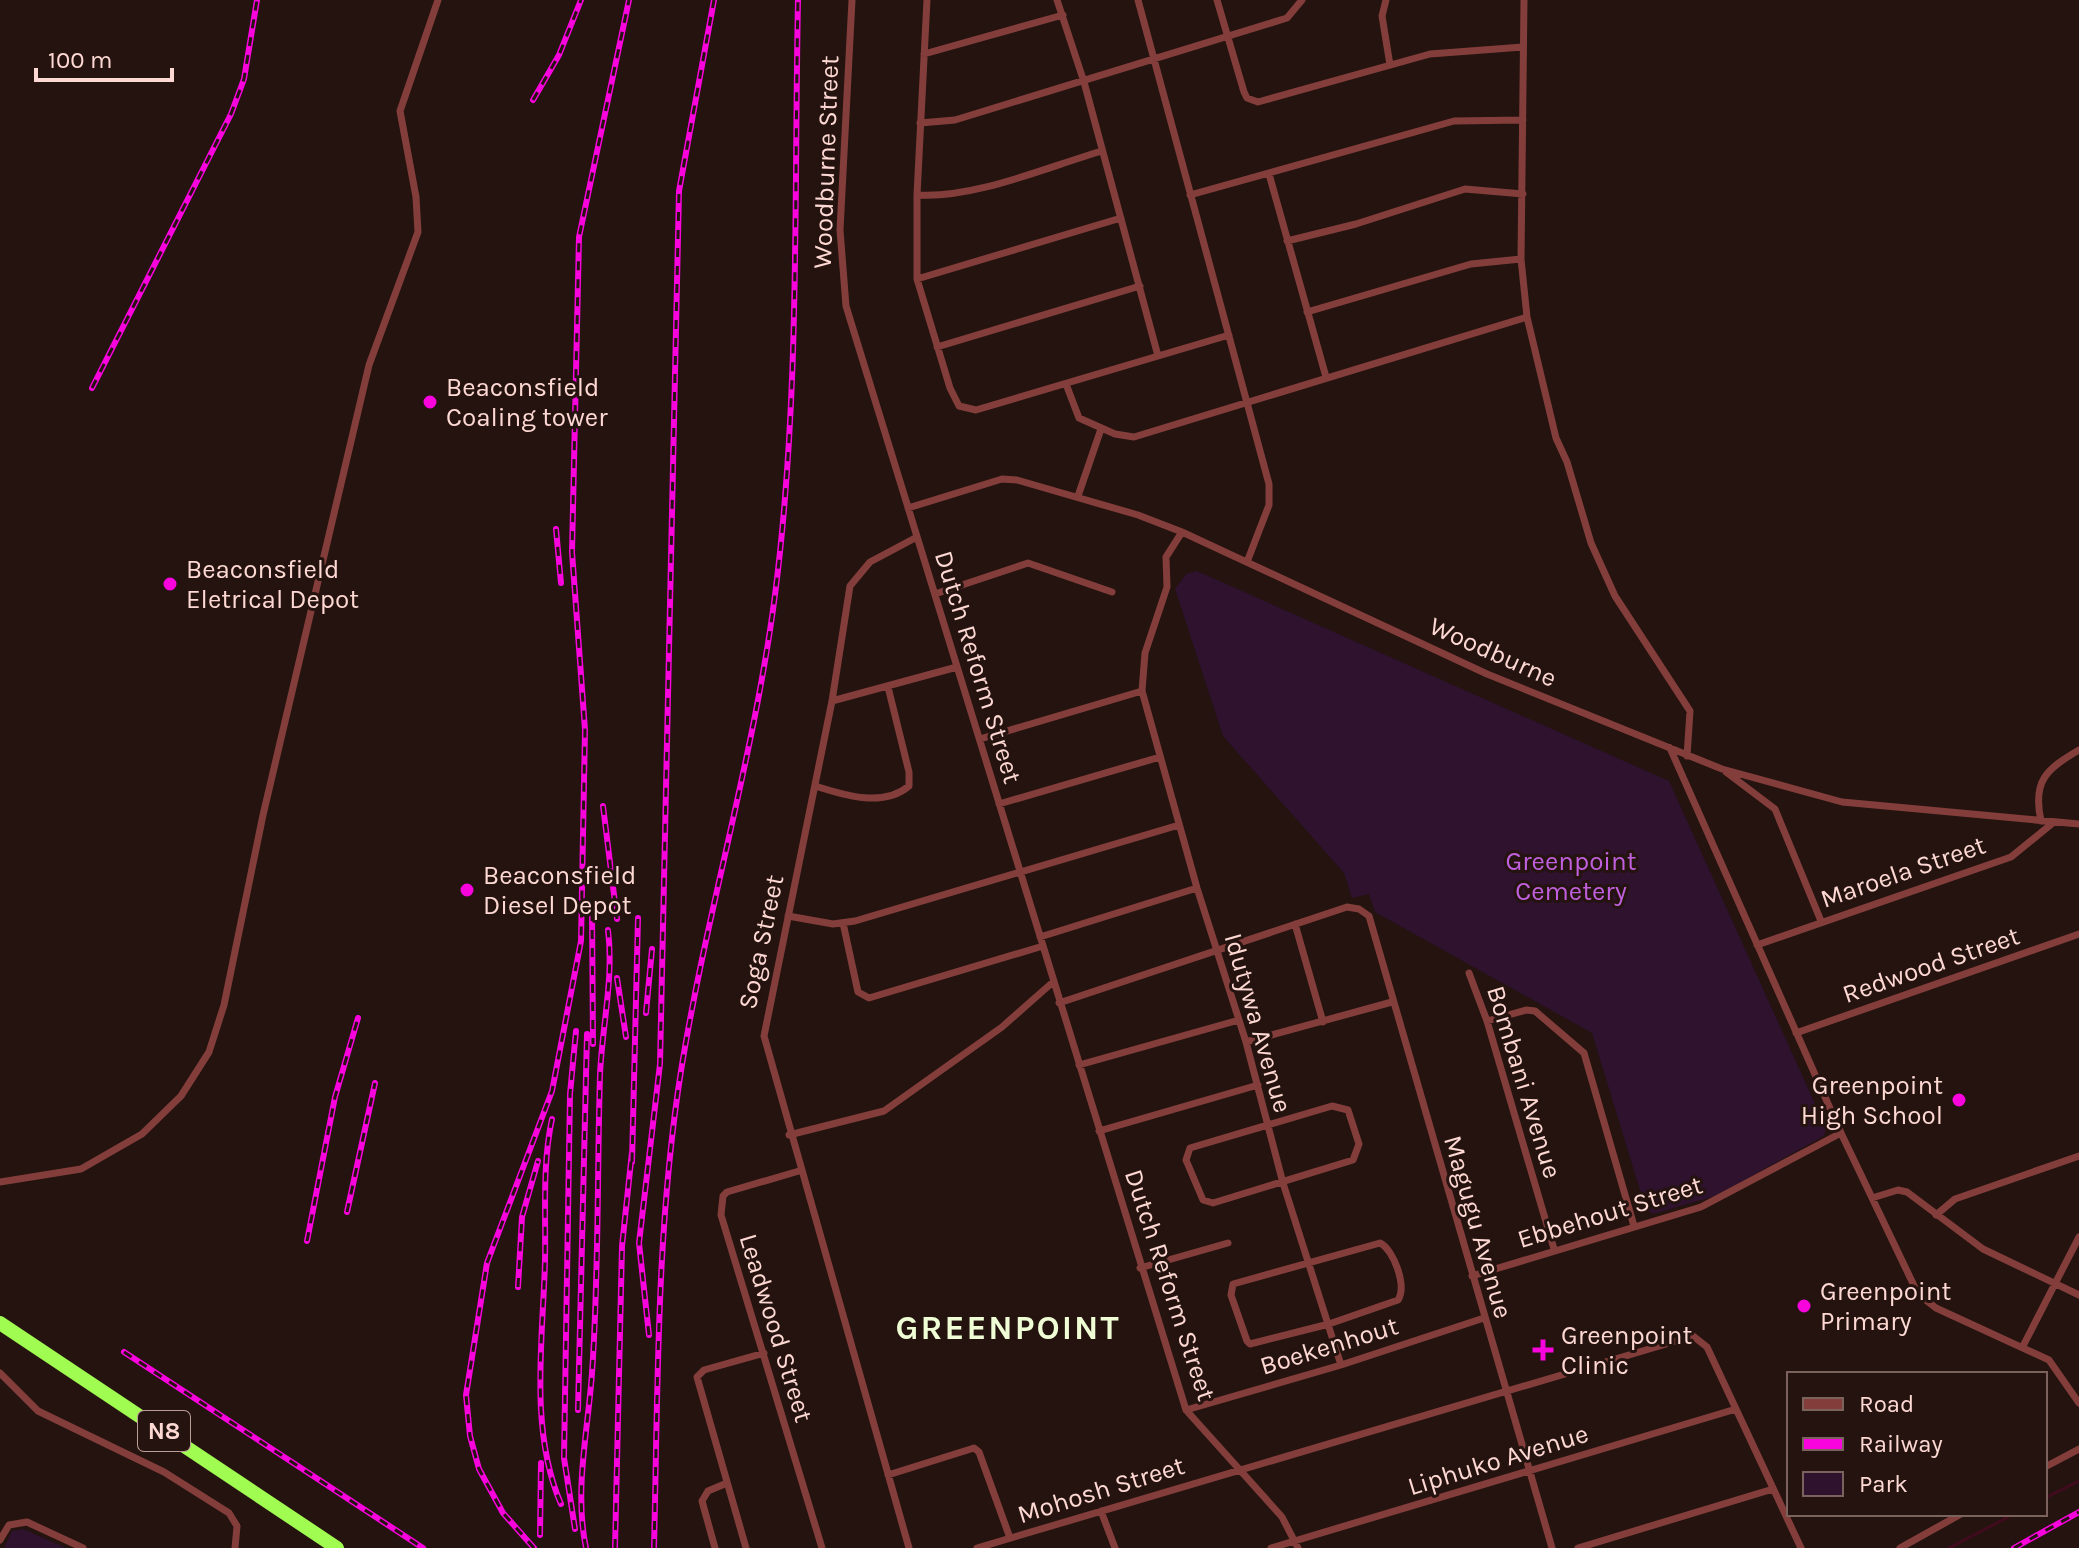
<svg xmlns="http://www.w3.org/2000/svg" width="2079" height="1548" viewBox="0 0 2079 1548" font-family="Karla,sans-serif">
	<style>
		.green { fill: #2e122e }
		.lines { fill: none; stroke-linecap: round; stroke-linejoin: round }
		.stream { stroke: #410b1e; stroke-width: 3 }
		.street { stroke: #833e3b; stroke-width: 7 }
		.highway { stroke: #a0fc50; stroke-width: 14 }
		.rail-casing { stroke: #f904dd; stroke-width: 6 }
		.rail { stroke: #24130f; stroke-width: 3; stroke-dasharray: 9; stroke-linecap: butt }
		.poi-dot { fill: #f904dd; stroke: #24130f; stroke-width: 3 }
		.labels { text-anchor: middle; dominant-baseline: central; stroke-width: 6; stroke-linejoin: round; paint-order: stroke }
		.shield { fill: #24130f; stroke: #bd9d98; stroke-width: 2 }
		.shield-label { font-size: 24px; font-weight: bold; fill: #fed8d3 }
		.street-label { font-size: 26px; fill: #fed8d3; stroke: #24130f }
		.poi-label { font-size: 26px; fill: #fed8d3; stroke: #24130f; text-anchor: start }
		.park-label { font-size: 26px; fill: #c060de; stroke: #24130f }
		.district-label { font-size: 34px; font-weight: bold; letter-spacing: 2px; fill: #effed5; stroke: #24130f }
	</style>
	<rect width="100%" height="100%" fill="#24130f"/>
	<path class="green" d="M1197,571L1669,781L1826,1128L1824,1136L1715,1196L1653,1214L1646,1210L1592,1033L1375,912L1369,894L1352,898L1344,873L1223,736L1175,589L1186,574Z
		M23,1529L66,1548H4L12,1531Z"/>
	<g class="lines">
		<path class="stream" d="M2045,1498L2079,1481
			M1949,1548L2014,1514"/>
		<path class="street" d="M852,0L840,230L846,306L1186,1410L1282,1517L1298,1548
			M927,0L917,195V279L950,388L959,406L976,410L1229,335
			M1057,0L1084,82L1158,356
			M1138,0L1269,484V505L1247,562
			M1217,0L1244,92L1247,98L1258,102L1430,54L1523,47
			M1386,0L1382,16L1390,65
			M924,54L1063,15
			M920,123L955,120L1287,18L1302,0
			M1269,174L1326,377
			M917,195C974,199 1047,167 1102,151
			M1190,195L1454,121L1523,120
			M1287,241L1356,224L1465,189L1523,194
			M917,279L1121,218
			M1307,312L1471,264L1521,259
			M1527,317L1556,438L1567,462L1591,543L1615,596L1690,711L1687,756
			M937,347L1140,286
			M1066,384L1079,418L1115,434L1134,437L1527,317L1521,259L1524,0
			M1078,496L1101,429
			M908,508L1002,479L1017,480L1138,515L1182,532L1487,674L1722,769L1842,802L2079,824
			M1182,532L1166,557L1167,587L1145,653L1142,691L1197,888L1246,1042L1283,1183L1341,1365
			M935,594L1028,563L1112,592
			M832,701L957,667
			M980,739L1142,691
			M1670,748L1841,1133L1918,1294L1936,1308L2049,1360L2079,1403
			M1726,772L1775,809L1821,921
			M815,786C844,795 883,808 909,786V772L888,687
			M999,804L1160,757
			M2041,821C2032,780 2047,769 2079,750
			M788,916L833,924L855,921L1179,825
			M843,923L858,992L869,998L1043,946
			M1295,924L1323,1022
			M1040,937L1197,888
			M1757,945L2011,857L2054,822
			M1469,973L1487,1021L1554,1249
			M1059,1003L1347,907L1359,909L1369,916L1552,1548
			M1487,1021L1526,1010L1535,1011L1584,1053L1634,1226
			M1796,1033L2079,934
			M1246,1042L1392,1002
			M1079,1065L1239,1020
			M1332,1106L1348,1110L1359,1144L1353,1160L1213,1203L1203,1200L1186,1160L1190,1148Z
			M1099,1131L1258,1085
			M789,1135L884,1111L1002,1027L1053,982
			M799,1171L727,1192L723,1196L721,1215L822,1548
			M0,1182L81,1169L142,1134L181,1096L209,1052L224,1005L263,815L369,365L418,232L416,197L400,111L438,0
			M1872,1198L1898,1190L1907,1192L1983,1249L2079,1295
			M1936,1215L1955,1199L2079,1156
			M1380,1243C1394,1250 1407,1286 1398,1300L1329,1324L1250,1344L1247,1341L1231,1295L1233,1284Z
			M1140,1268L1228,1243
			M1472,1276L1701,1207L1841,1133
			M2023,1346L2079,1237
			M0,1373L38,1411L164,1472L229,1513L237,1526L235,1548
			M1186,1410L1341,1365L1484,1318
			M2045,1467L2079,1449
			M888,1475L974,1448L979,1452L1010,1538
			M1101,1511L1115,1548
			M0,1540L9,1525L27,1522L83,1548
			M715,1548L702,1501L708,1491L727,1483
			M746,1548L697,1377L704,1370L764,1353
			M909,1548L764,1036L832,701L850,586L870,562L917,537
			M977,1548L1693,1336L1707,1347L1801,1548
			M1271,1548L1736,1409
			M1578,1548L1773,1489
			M1900,1548L1961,1514"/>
		<path class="highway" d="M0,1323L337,1548"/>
		<defs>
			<path id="rail" d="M533,100L559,55L581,0
				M92,388L231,114L244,79L257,0
				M556,529L561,583
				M603,806L617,919
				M592,912L593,1044
				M617,978L626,1037
				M646,1013L652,949
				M552,1119C542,1165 546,1214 545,1261C543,1339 529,1430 561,1504
				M632,1162L638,918
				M347,1212L375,1083
				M307,1241L335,1097L358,1018
				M518,1287L522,1217L538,1161
				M649,1335L639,1243L660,1064L679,191L714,0
				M124,1352L423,1548
				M578,1410L587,1034
				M575,1529L564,1458L570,1094L576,1031
				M540,1535L541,1463
				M534,1548L503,1513L479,1469L470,1436L466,1395L487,1263L552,1091L581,941L585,730L572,552L579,237L629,0
				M586,1548C574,1490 588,1431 592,1373C599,1274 597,1174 600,1075C602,1026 614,979 608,930
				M615,1548L622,1246L632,1152
				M654,1548C658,1389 656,1229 681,1071C707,909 756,750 776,587C800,393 794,195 798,0
				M2014,1548L2079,1512"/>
		</defs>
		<use href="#rail" class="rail-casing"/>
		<use href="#rail" class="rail"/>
	</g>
	<g class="poi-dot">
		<circle cx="430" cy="402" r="8"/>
		<circle cx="170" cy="584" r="8"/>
		<circle cx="467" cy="890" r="8"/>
		<circle cx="1959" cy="1100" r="8"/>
		<circle cx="1804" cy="1306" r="8"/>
		<path d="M1539 1338h8v8h8v8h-8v8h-8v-8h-8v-8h8z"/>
	</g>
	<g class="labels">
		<rect class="shield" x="138" y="1411" width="52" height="40" rx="6"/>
		<g class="shield-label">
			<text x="164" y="1431">N8</text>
		</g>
		<g class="street-label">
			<text transform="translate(826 162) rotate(-88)">Woodburne Street</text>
			<text transform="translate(1493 652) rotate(24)">Woodburne</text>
			<text transform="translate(978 667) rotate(73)">Dutch Reform Street</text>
			<text transform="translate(1903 872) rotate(-19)">Maroela Street</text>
			<text transform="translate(761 942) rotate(-78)">Soga Street</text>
			<text transform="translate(1931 965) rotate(-19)">Redwood Street</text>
			<text transform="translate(1258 1023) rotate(74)">Idutywa Avenue</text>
			<text transform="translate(1524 1082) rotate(73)">Bombani Avenue</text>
			<text transform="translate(1610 1212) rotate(-17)">Ebbehout Street</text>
			<text transform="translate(1478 1227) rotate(74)">Magugu Avenue</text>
			<text transform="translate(1170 1285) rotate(72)">Dutch Reform Street</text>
			<text transform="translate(776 1328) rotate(73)">Leadwood Street</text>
			<text transform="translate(1329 1346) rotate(-17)">Boekenhout</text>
			<text transform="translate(1498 1460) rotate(-17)">Liphuko Avenue</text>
			<text transform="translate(1101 1490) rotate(-17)">Mohosh Street</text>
		</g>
		<g class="poi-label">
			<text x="446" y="387">Beaconsfield<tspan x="446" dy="30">Coaling tower</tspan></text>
			<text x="186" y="569">Beaconsfield<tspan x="186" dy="30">Eletrical Depot</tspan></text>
			<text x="483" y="875">Beaconsfield<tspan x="483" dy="30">Diesel Depot</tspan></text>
			<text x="1943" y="1085" text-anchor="end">Greenpoint<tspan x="1943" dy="30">High School</tspan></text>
			<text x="1820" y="1291">Greenpoint<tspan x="1820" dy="30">Primary</tspan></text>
			<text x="1561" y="1335">Greenpoint<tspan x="1561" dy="30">Clinic</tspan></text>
		</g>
		<g class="park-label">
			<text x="1571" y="861">Greenpoint<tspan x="1571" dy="30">Cemetery</tspan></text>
		</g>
		<g class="district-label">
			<text x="1008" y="1328">GREENPOINT</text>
		</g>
	</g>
	<rect x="1787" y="1372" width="260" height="144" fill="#24130f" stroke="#7b625d" stroke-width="2"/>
	<rect x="1803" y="1398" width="40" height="12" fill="#833e3b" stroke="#7b625d" stroke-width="2"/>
	<text x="1859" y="1412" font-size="24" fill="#fed8d3">Road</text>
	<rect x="1803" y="1438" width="40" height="12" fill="#f904dd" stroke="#7b625d" stroke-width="2"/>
	<text x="1859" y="1452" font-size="24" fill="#fed8d3">Railway</text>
	<rect x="1803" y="1472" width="40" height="24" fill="#2e122e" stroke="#7b625d" stroke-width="2"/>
	<text x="1859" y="1492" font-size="24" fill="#fed8d3">Park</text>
	<path d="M36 68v12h136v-12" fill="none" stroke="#fed8d3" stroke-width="4"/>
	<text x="48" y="68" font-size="24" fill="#fed8d3" stroke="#24130f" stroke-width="6" paint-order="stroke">100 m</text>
</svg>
